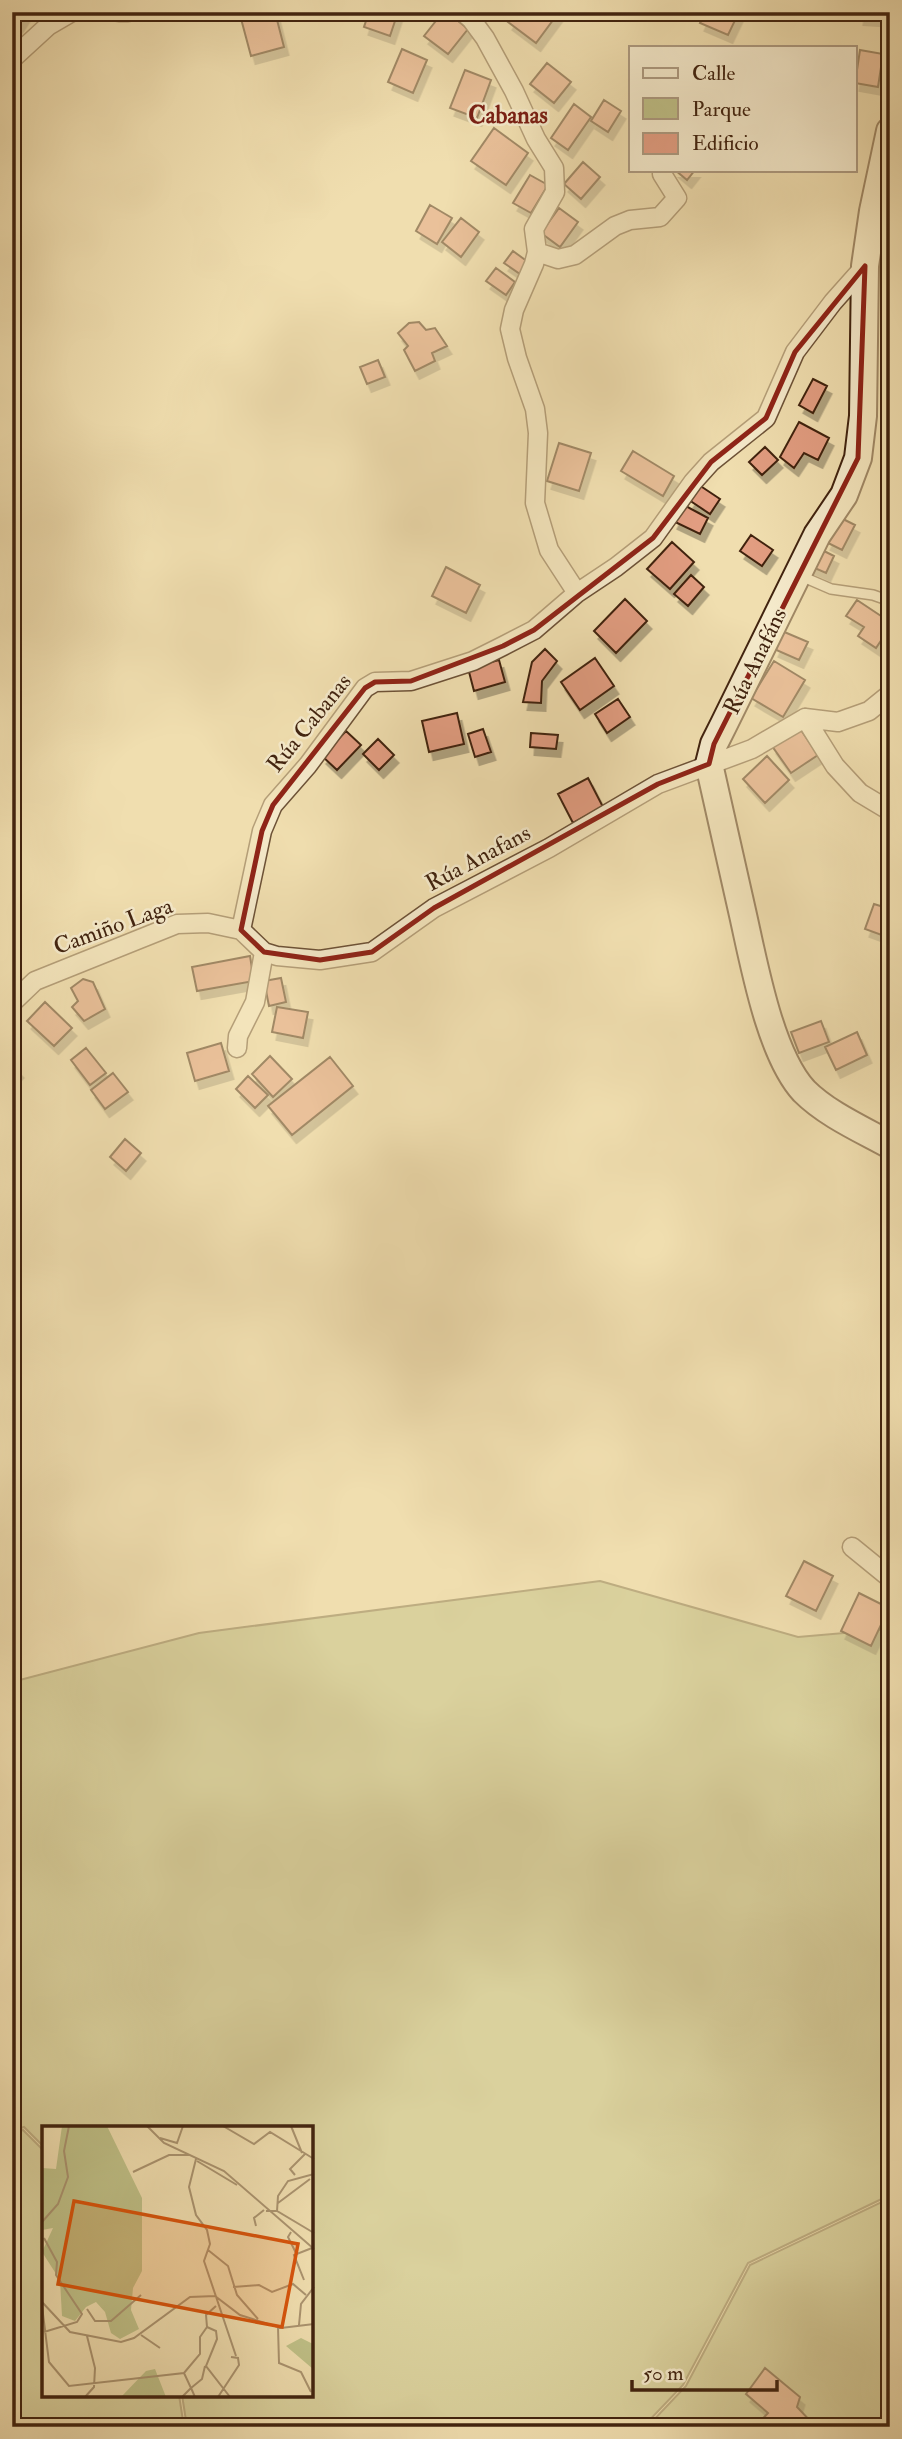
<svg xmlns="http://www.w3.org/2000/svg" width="902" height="2439" viewBox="0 0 902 2439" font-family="'IM FELL Double Pica',serif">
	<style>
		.green { fill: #bfc087; stroke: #80724b; stroke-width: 2 }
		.building { fill: #e29d81; stroke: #41230f; stroke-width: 2; filter: url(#shadow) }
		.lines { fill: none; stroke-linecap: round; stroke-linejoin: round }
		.lane-casing { stroke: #6d5237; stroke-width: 12 }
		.street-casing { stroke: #6d5237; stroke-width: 21 }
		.secondary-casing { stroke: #41230f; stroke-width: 30 }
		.lane { stroke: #f5eacb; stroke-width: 9 }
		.street { stroke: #f5eacb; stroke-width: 18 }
		.secondary { stroke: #f5eacb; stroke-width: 26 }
		.marked { fill: none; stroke: #8f2418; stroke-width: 5; stroke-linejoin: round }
		.labels { text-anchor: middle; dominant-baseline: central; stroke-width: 5; stroke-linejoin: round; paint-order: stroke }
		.street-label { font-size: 23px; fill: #41230f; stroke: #f5eacb }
		.neighbourhood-label { font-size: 24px; font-weight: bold; fill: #7a1f14; stroke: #f5eacb }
		.inset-road { fill: none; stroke: #aa936f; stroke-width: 2 }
		.view { fill: #d7540c; fill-opacity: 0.15; stroke: #d7540c; stroke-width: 3.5 }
		.inset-edge { fill: none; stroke: #41230f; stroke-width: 3.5 }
	</style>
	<defs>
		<filter id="shadow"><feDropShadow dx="4.5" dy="8" stdDeviation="0" flood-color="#0004"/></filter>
	</defs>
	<rect width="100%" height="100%" fill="#f0deaf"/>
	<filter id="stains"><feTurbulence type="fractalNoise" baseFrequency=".00286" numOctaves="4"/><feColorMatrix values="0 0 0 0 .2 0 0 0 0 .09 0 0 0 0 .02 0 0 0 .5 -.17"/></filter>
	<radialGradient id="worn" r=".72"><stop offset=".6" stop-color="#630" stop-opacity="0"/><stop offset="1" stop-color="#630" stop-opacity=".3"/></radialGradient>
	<path class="green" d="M600,1581L798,1637L890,1629V2195L748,2263L683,2385L643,2427H187L182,2395H312V2128H44V2147L24,2127L12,2131V1682L199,1633Z
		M23,2130L44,2151V2395H179L184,2427H12V2134Z
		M890,2198V2423L859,2427H647L686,2386L750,2265Z"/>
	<path class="building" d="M12,12H26L12,34Z
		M250,12H275L284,47L251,56L240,15Z
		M369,12H398L390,36L364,27Z
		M443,12H447L468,29L448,54L424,36Z
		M515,12H559L536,43L508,22Z
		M705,12H739L728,35L700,23Z
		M860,12H890V19L859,17Z
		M402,49L427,60L413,93L388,82Z
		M860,50L883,54L878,87L855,83Z
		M547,63L571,82L554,103L530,84Z
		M465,70L491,80L477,118L450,108Z
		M604,100L621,111L608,132L591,121Z
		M574,104L591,117L568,150L551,138Z
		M494,128L528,153L506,185L471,161Z
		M583,162L600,177L581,199L564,184Z
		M675,170H695L687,180Z
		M530,175L548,185L531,213L513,203Z
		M430,205L452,218L437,244L416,231Z
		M559,208L578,222L560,247L541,233Z
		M461,218L479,232L461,257L442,242Z
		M890,235V266L877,260Z
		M513,251L528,262L520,274L504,263Z
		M496,268L515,282L506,295L486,281Z
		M419,322L426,330L435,328L447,346L432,353L435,361L415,371L404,350L408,346L398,333L409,323Z
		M378,360L385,377L367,384L360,367Z
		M813,379L827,386L813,413L799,405Z
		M799,422L829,438L818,460L804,453L794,468L780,457Z
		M559,443L591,453L579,491L547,481Z
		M765,447L778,460L762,475L749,462Z
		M633,451L674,476L663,496L621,471Z
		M699,485L720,499L710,514L689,500Z
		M682,504L708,518L700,534L673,521Z
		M839,517L855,525L842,550L826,542Z
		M751,535L773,550L762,566L740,551Z
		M672,542L694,562L670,589L647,569Z
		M818,548L834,556L826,573L810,566Z
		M446,567L480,585L466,613L432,596Z
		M691,575L704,587L688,606L674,594Z
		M625,599L647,621L616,653L594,631Z
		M857,600L890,622V627L876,648L858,636L864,627L846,616Z
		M782,631L808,642L799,660L774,649Z
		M545,649L557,661L542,681L541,703L523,702L532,662Z
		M595,658L614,686L580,710L561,682Z
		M499,660L505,682L474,691L468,668Z
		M774,661L805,680L783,717L751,698Z
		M618,699L630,717L607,733L595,714Z
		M457,713L464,744L429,752L422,721Z
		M799,727L818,755L791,773L772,746Z
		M483,729L491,752L475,757L468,734Z
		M346,731L361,745L337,770L322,756Z
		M531,733L558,735L556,749L530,747Z
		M378,739L394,755L379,770L363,754Z
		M767,756L789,780L765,803L743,779Z
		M588,778L603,807L573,823L558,794Z
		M874,904L890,909V938L865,929Z
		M250,956L254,981L197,991L192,967Z
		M281,978L286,1002L269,1006L264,981Z
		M83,979L93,982L105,1009L84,1021L72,1007L78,1001L71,988Z
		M45,1002L72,1028L54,1046L27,1021Z
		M277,1007L308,1012L303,1038L272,1032Z
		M821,1021L829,1042L799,1053L791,1032Z
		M857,1032L867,1055L836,1070L825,1047Z
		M221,1043L229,1071L195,1081L187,1053Z
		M86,1048L106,1073L90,1085L71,1060Z
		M270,1056L292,1079L273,1097L252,1074Z
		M330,1057L353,1086L292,1135L268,1106Z
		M12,1063L19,1070L12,1077Z
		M113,1073L128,1092L105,1109L91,1090Z
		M248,1076L268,1095L255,1108L236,1089Z
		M125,1139L141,1153L126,1171L110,1157Z
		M804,1561L833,1576L816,1611L786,1596Z
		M859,1593L889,1608L871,1646L841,1631Z
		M765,2368L800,2397L797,2407L816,2427H755L768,2413L746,2394Z"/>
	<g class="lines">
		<defs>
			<path id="lane" d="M801,576L831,589L873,595L890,601"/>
			<path id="street" d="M119,12H128
				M463,12L471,19L485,38L514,91L536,139L554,168L555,192L534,229L537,252L534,264L514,310L510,329L517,358L535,409L538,433L535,503L549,550L577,593
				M12,59L48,26L72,12
				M537,252L558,259L575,255L615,226L630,220L660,217L677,198L662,174
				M805,718L835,766L860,793L890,811
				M241,930L262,831L273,805L308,765L365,688L375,682L411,681L473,661L503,646L534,630L577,593L616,567L653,538L693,482L711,462L766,418L795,352L833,302L865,266
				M241,930L264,952L277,956L320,960L372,952L434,908L549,848L658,784L752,749L805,718L838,722L869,711L890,694
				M12,1003L35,981L177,924L208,923L241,930
				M237,1048L238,1036L255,1002L264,952
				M852,1547L890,1578
				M884,2427L890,2422"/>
			<path id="secondary" d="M890,131L873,211L865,266L863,416L858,458L844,495L817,535L724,724L714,744L709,764C720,814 732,865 743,915C754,964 770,1054 804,1091C827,1114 861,1129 890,1145"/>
		</defs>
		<use href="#lane" class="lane-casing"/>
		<use href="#street" class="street-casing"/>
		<use href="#secondary" class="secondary-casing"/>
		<use href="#lane" class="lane"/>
		<use href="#street" class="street"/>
		<use href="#secondary" class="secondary"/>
	</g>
	<path d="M0 0H902V2439H0ZM865,266L858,458L714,744L709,764L658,784L434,908L372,952L320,960L264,952L241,930L262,831L273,805L365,688L375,682L411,681L503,646L534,630L653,538L711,462L766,418L795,352Z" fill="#f0deaf" fill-opacity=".55" fill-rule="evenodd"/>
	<path class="marked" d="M865,266L858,458L714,744L709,764L658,784L434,908L372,952L320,960L264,952L241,930L262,831L273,805L365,688L375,682L411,681L503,646L534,630L653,538L711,462L766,418L795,352Z"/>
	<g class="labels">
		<g class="street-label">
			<text transform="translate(755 661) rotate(-64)">Rúa Anafáns</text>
			<text transform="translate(309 723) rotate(-51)">Rúa Cabanas</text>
			<text transform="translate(478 858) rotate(-28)">Rúa Anafans</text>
			<text transform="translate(113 926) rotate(-20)">Camiño Laga</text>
		</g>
		<g class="neighbourhood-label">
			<text x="508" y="115">Cabanas</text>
		</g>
	</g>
	<g transform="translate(42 2126)">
		<rect width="271" height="271" fill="#f0deaf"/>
		<path d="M20,0H65L100,72V145L91,162L89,184L97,203L78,213L69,207L63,186L54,176L44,181L33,195L20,190L18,154L0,126L11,102L0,104V42L14,43ZM259,212L271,218V243L244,220ZM113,243L124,271H79L104,245Z" fill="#bfc087"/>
		<path class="inset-road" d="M105,0L122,17L182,45L272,123M181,0L212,18L228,6L272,33M249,0L260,27M118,12L135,17L141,0M154,33L147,61L154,89L165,104L168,118L162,135L194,230M155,35L195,59M91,46L127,29H147M253,49L248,43L263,28M236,77L268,53M224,85H235L272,107M235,85L236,70L246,55L272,48M0,96L16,78L26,51L22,25L27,0M214,100L212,92L222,84M249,106L246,111L254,127M0,109V157M166,124L186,140L195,169L216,193M262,154L252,129L270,122M191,161L217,159L230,166L251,158L264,169M0,176L28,206L79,216L92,212L148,171L173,170L198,189L239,202L272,198M0,180L7,236L27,260L142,247L158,228V211L165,201M45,183L53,195H69L99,169M257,199L259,178L272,161M165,201L174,205L175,213L164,240L188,271M165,201L164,189L174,180M236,201L237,237L259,246L269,266M2,206L35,196L40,188L14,149L15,136L2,112M99,209L118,222M43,271L52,261L53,242L45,210M140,271L149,262L142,247M153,271L149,262L160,253L163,240M176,271L197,239L196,232L189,231"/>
		<path class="view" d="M32,75L256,118L240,201L16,158Z"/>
		<rect width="271" height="271" class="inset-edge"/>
	</g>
	<rect width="902" height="2439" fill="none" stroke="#f0deaf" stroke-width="42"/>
	<rect x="14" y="14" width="874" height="2411" fill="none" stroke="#41230f" stroke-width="3.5"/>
	<rect x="21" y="21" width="860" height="2397" fill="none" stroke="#41230f" stroke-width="2"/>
	<rect x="629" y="46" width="228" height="126" fill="#f5eacb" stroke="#ad9a80" stroke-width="2"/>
	<rect x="643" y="68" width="35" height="10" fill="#f5eacb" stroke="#ad9a80" stroke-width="2"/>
	<text x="692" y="80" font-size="21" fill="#41230f">Calle</text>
	<rect x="643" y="98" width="35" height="21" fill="#bfc087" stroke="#ad9a80" stroke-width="2"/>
	<text x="692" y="116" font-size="21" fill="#41230f">Parque</text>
	<rect x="643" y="133" width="35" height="21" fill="#e29d81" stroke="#ad9a80" stroke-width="2"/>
	<text x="692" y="150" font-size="21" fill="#41230f">Edificio</text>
	<path d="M632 2380v10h145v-10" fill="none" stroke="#41230f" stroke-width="3.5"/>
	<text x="643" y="2380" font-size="21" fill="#41230f" stroke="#f5eacb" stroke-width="5" paint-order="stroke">50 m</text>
	<rect width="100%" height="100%" filter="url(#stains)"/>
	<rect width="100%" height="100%" fill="url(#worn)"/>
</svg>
